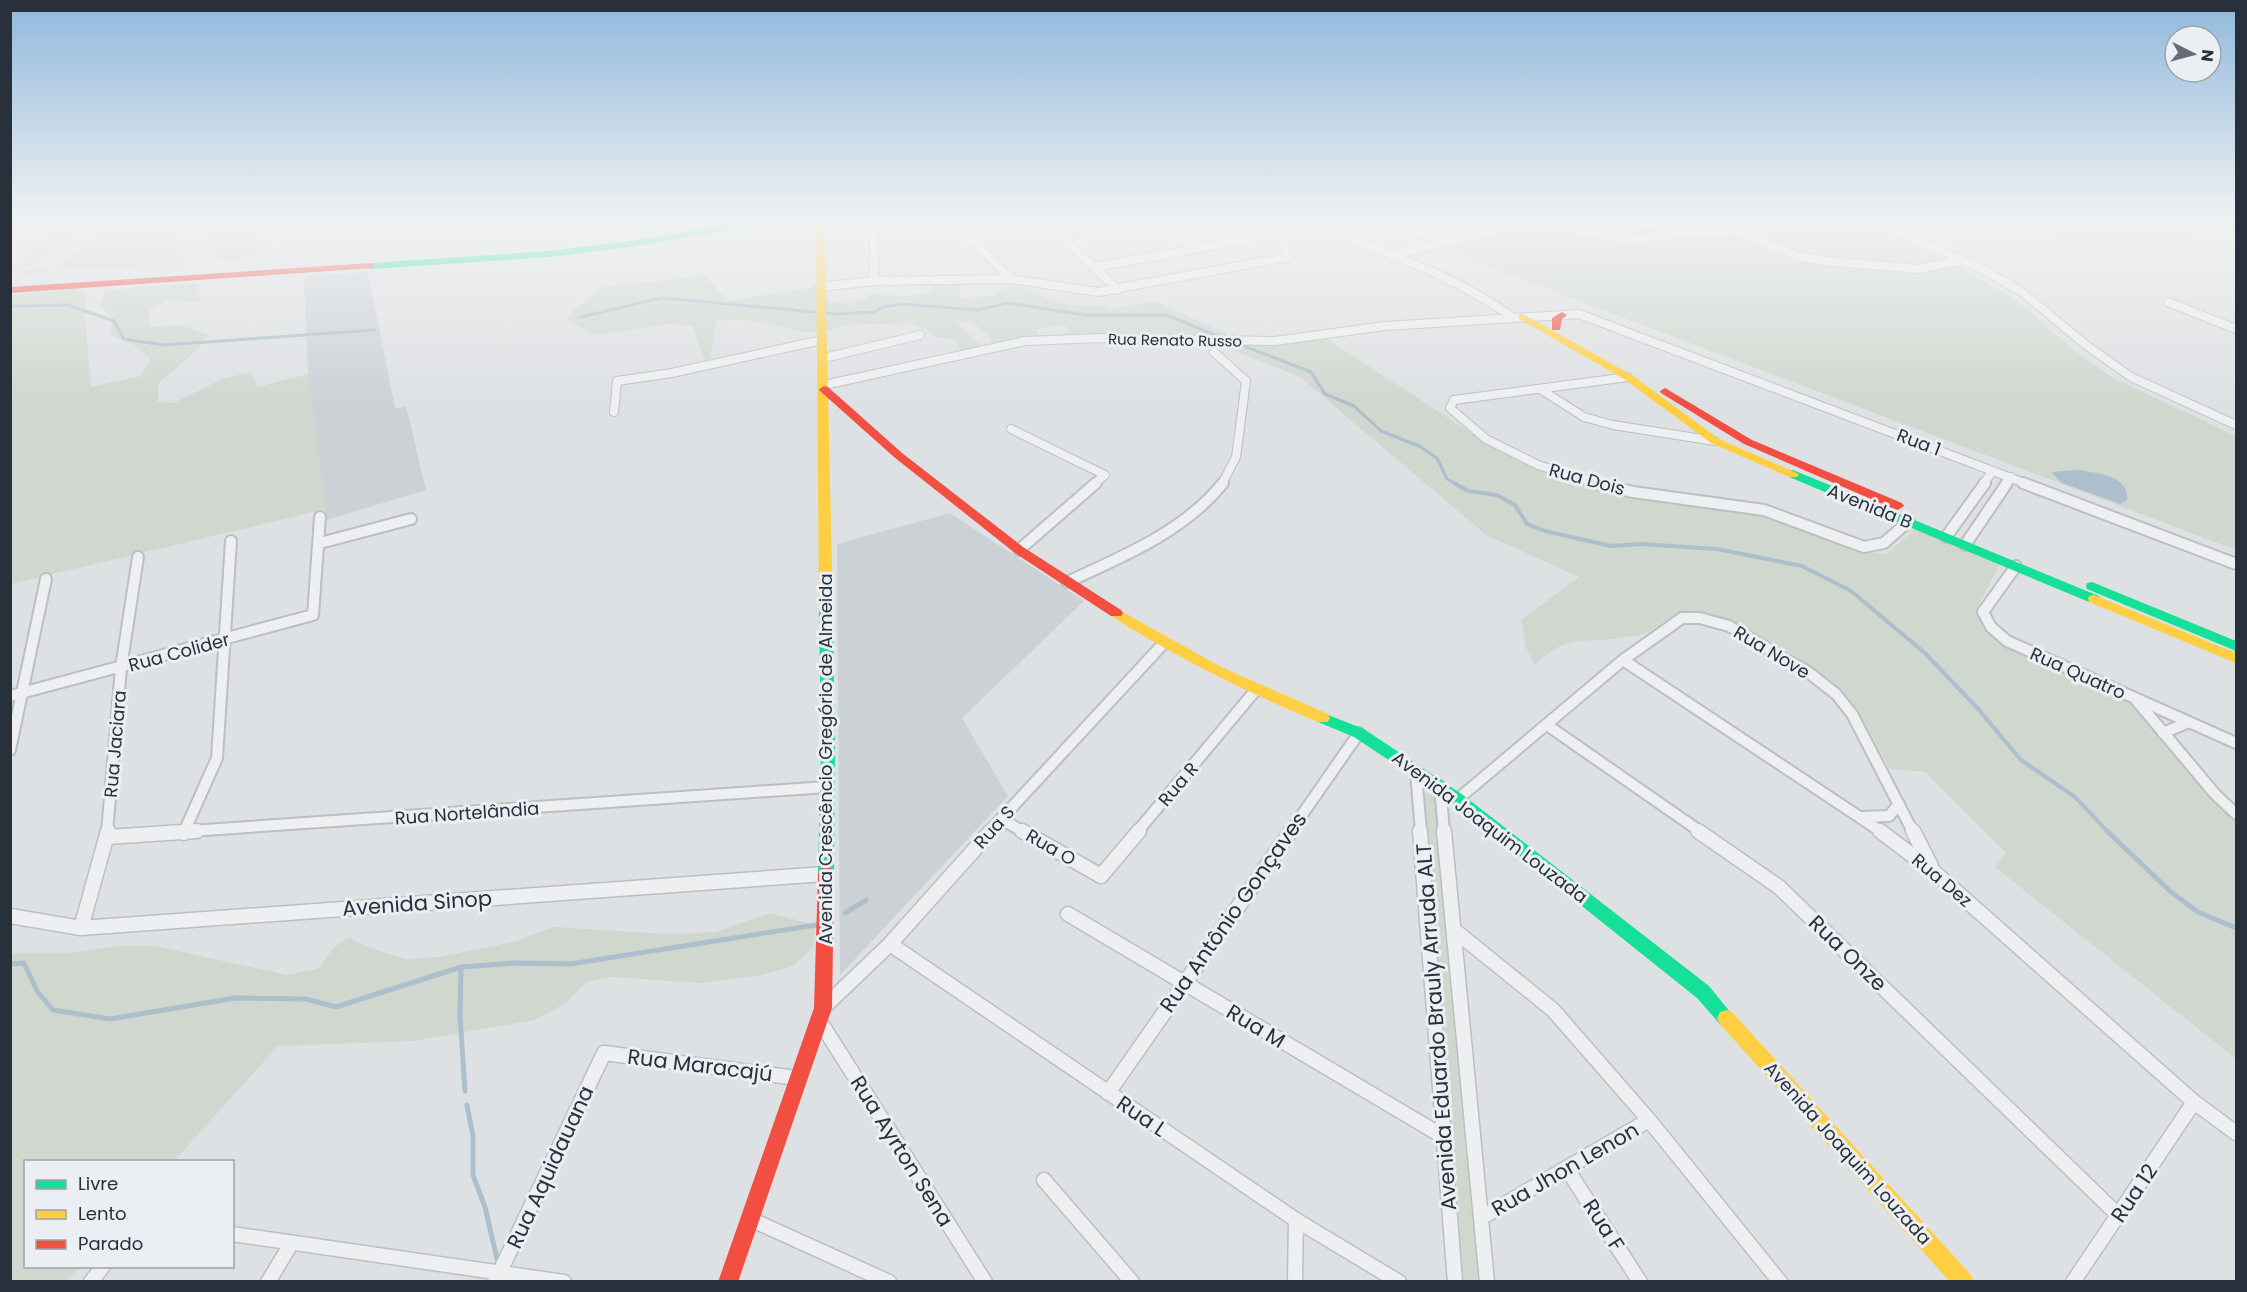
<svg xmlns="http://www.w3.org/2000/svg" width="2247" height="1292" viewBox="0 0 2247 1292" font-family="Poppins,sans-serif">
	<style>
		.built { fill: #ccd1d6 }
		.green { fill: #d0d7cf }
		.water { fill: #adbfcd }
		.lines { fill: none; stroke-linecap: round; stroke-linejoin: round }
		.stream-far2 { stroke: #adbfcd; stroke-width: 3 }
		.stream-far1 { stroke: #adbfcd; stroke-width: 4 }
		.stream { stroke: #adbfcd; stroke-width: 5 }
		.street-far2-casing { stroke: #bcbfc1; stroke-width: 10 }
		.street-far1-casing { stroke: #bcbfc1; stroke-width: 14 }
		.street-casing { stroke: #bcbfc1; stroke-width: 17 }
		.street-far2 { stroke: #edeff0; stroke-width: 8 }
		.street-far1 { stroke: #edeff0; stroke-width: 10 }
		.street { stroke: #edeff0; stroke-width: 14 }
		.fast { fill: #16e098; fill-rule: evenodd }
		.slow { fill: #ffcf43; fill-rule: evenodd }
		.jam { fill: #f24e42; fill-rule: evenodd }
		.labels { text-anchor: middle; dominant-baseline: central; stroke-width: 6; stroke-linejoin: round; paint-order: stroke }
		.far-street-label { font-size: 15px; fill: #27303b; stroke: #ebeff3 }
		.street-label { font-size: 18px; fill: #27303b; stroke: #ebeff3 }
		.near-street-label { font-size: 21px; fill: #27303b; stroke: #ebeff3 }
	</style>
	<rect width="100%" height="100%" fill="#dee1e3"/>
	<path class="built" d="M368,272L395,409L406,406L426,490L326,520L308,374L304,276Z
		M950,513L1084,601L962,718L1008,796L840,975L837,544Z"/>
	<path class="green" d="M86,221L83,227L61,241L57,250L23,270L49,269L48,271L27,275L15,272C27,249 56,221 86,221Z
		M190,221L242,222L275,247C259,255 221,270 208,251C204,244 203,235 200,228L181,234L182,255L187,265L192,266L57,269L107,222Z
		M1449,221H1859L1968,272L2015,299L2068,346L2113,378L2236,436V550L1424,242L1466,231Z
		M2031,221H2236V227L2088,249Z
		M705,276L728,301L826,285L828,303L866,299L867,294L907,296L929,293L933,281H962L960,299L996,295C1015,273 1039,298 1060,303C1076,307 1091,306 1107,305L1111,309L1154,301L1234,337L1069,336L1065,325L1037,329L1038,338L994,343C984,331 973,317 956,322L981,346L960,350L956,340L935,337L924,328L910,323L843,325C812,342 783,324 750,321C739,319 727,321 716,321L710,359L704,360L693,326L669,324L597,335L568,321C573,304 591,302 601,287Z
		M198,283L200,302L168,300L149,310V327L180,325L208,335L197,350L158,384V402L174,403L222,379L251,372L258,387L308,374L326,509L11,584L10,295L74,289L86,296L85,316L91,387L140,376L151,359L134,345L111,335V316L100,306L106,290Z
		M1324,337L1499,451L1548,472L1761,513L1873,553L1886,554L1915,529L1999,565L1976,610L1983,627L1996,639L2127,699L2236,820V1059L1995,867L2006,853L1925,772L1890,769C1876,747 1865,718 1848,698C1815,662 1734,613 1684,614C1670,614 1660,626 1648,632C1642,636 1633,636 1626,637C1586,644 1565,633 1534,666L1526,647L1521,620L1579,577L1486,535L1300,377L1218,344Z
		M1425,793L1437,797L1481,1281L1460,1282Z
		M770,913L816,925L813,947L793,966L762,975L700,983L611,977L587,982L566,1003L535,1020L413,1041L278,1046L174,1161L26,1162V1266L80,1267L66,1281L11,1282V953H69L118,946H155L287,975L318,969L333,948L349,937L367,947L406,959L438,957L513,942L554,927L667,934L715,932Z"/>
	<path class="water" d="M1591,221H1694V223C1689,224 1686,228 1682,229C1656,236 1614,233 1591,221Z
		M2078,470C2095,473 2129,474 2127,500L2120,504L2062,483L2051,472Z"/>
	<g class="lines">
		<path class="stream-far2" d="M10,306L68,305L114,321L124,339L163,345L375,330
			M581,317L661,298L837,314L874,312L883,307L901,304L977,310L1008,303L1085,315H1167L1220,337
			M1239,344L1311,372L1325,394L1354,406L1381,431L1419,446L1437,458L1447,479L1457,484"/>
		<path class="stream-far1" d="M1454,483L1468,491L1497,495L1515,505L1527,524L1545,531L1611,546L1641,544L1717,549L1802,566L1851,591L1925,653L1979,710L2021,760L2075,797L2108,832"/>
		<path class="stream" d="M2107,831L2171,892L2198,912L2236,928
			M845,913L866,900
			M10,964L24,963L37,991L53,1010L110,1019L235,998L306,999L336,1007L461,967L515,963L570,964L816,925
			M461,967L460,1016L465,1091
			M467,1105L473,1136V1175L485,1207L497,1259"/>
		<defs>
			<path id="street-far2" d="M953,221L1011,279
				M1045,221L1118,290
				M1304,221C1374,249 1450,272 1512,317
				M1393,221L1423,234
				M1553,221L1578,231L1635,240L1696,231L1743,233L1797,256L1824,261L1919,269L1962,260
				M1875,221L1984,270L2022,292L2086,345L2131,377L2236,425
				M1057,232L1123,221
				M1390,256L1534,221
				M1095,267L1279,234
				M874,281V227L906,221
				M820,287L874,281L1011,279L1098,292L1288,257L1274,221
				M2168,302L2236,329
				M1214,352L1246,381L1236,457L1222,484
				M824,358L920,335
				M824,385L1025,341L1100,338L1275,341L1385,326L1579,314L2027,484
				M1540,389L1584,417L1613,425L1715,441
				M614,412L617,381L672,373L822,340
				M1011,429L1105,475L1094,484
				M1599,484L1538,465L1486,439L1450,408L1454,400L1628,377
				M1983,484L1993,471
				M2006,484L2011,477"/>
			<path id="street-far1" d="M1593,483L1633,492L1764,510L1864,547L1884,543L1909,521
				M2023,483L2236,564
				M1946,537L1985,483
				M320,543L411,519
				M1965,545L2007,483
				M1019,550L1096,483
				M2016,566L1983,612L1991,627L2007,641L2236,743
				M1067,582C1122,557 1185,531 1223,483
				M1623,660L1882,832
				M10,696L313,615L320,517
				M2136,700L2215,794L2236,814
				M1547,725L1701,832
				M2163,733L2189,722
				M10,750L46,579
				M1416,773L1421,832
				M1440,786L1444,832
				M1458,799L1623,660L1682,618H1700L1729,626L1808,672L1836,694L1852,714L1913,832
				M1862,817L1889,816L1899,804
				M1001,819L1024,832
				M107,832L121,668L138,557
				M175,832L827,787
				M184,832L217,758L231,541
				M989,832L1163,644
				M1137,832L1255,691
				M1290,832L1359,733"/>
			<path id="street" d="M1022,831L1101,876L1139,831
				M1420,831L1455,1282
				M1444,831L1487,1282
				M1698,831L1779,887L2119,1216
				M1880,831L1933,871L2194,1102L2236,1133
				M1913,831L1931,866
				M184,833L185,831
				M107,837L197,831
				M1068,914L1444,1137
				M10,916L81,928L825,874
				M81,928L108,831
				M1454,930L1553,1010L1649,1120L1780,1282
				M890,944L1296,1220L1399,1282
				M823,1008L890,944L991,831
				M819,1020L985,1282
				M1108,1093L1291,831
				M1567,1169L1640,1282
				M1044,1180L1132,1282
				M1481,1218L1649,1120
				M750,1219L889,1282
				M232,1234L564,1282
				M91,1282L103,1266
				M268,1282L291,1244
				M495,1282L604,1053L797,1078
				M1295,1282L1296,1220
				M2073,1282L2194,1102"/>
		</defs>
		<use href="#street-far2" class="street-far2-casing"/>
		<use href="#street-far1" class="street-far1-casing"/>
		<use href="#street" class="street-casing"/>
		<use href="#street-far2" class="street-far2"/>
		<use href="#street-far1" class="street-far1"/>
		<use href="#street" class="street"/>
		<path class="fast" d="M749,221H768L764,224L631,247L550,257L371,269L366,266L371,263L550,251L631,241Z
			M1793,470L2099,596L2100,599L2099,602H2089L1789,477L1787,474L1789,471Z
			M2092,582L2236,641V651L2087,589L2086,586L2087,583Z
			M826,606L833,611L835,750L834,874L832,879L826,881L820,879L818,874L821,750L819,611Z
			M1323,713L1364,729L1463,795L1709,986L1735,1018L1732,1024L1726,1026L1720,1024L1697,998L1453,803L1354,737L1318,722L1316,718L1318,714Z"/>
		<path class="slow" d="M816,221H824L833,611L826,616L819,611Z
			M1523,314L1632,375L1719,439L1799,474L1797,477H1789L1711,443L1624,379L1519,319V315Z
			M2094,595L2236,653V663L2089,602L2088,599L2089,596Z
			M1116,608L1221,667L1328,714L1330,718L1328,722H1318C1246,692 1177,658 1111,616L1109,613Z
			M1726,1010L1732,1012L1971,1275L1974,1282H1950L1720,1024L1717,1018L1720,1012Z"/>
		<path class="jam" d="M371,263L374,264V268L10,293V287Z
			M1562,312L1567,315L1562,319L1560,330H1552V318Z
			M824,386L828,387L902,453L1023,547L1121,610L1123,613L1121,616H1111L1015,553L894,457L820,391L819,389Z
			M1665,388L1752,440L1902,503L1904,506L1898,510L1894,509L1744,444L1661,393L1660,391Z
			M826,867L832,869L834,874L832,1008L738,1282H718L814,1008L818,874L820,869Z"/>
	</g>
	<linearGradient id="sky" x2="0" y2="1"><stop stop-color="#90b8dd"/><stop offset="0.55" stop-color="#f0f2f2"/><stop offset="1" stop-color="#f0f2f2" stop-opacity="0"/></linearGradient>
	<rect width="2247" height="402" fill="url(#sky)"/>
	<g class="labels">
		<g class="far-street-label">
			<text transform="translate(1175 340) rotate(1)">Rua Renato Russo</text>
		</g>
		<g class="street-label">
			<text transform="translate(1919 442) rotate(21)">Rua 1</text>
			<text transform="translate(1587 479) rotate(15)">Rua Dois</text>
			<text transform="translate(1870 506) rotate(22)">Avenida B</text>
			<text transform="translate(179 652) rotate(-15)">Rua Colider</text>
			<text transform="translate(1772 652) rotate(31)">Rua Nove</text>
			<text transform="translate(2078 673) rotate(24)">Rua Quatro</text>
			<text transform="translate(115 744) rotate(-85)">Rua Jaciara</text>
			<text transform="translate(825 759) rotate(-90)">Avenida Crescêncio Gregório de Almeida</text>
			<text transform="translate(1178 784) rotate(-50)">Rua R</text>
			<text transform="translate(467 813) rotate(-4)">Rua Nortelândia</text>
			<text transform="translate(994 827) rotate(-48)">Rua S</text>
			<text transform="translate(1490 827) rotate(37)">Avenida Joaquim Louzada</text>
			<text transform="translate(1051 847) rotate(30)">Rua O</text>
			<text transform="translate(1942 880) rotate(40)">Rua Dez</text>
			<text transform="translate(1848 1153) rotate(48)">Avenida Joaquim Louzada</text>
		</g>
		<g class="near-street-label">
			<text transform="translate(417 903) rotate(-4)">Avenida Sinop</text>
			<text transform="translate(1233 912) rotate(-55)">Rua Antônio Gonçaves</text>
			<text transform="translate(1848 953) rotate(44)">Rua Onze</text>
			<text transform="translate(1256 1026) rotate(31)">Rua M</text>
			<text transform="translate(1436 1027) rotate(-94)">Avenida Eduardo Brauly Arruda ALT</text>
			<text transform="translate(700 1065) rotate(7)">Rua Maracajú</text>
			<text transform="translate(1142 1116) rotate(34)">Rua L</text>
			<text transform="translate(902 1151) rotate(58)">Rua Ayrton Sena</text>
			<text transform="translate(550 1167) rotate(-65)">Rua Aquidauana</text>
			<text transform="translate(1565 1169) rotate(-30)">Rua Jhon Lenon</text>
			<text transform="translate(2134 1193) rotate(-56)">Rua 12</text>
			<text transform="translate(1604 1225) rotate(57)">Rua F</text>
		</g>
	</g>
	<rect width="2247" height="1292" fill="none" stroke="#27303b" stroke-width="24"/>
	<rect x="24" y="1160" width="210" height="108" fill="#ebeff3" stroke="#9da3a9" stroke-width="1.5"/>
	<rect x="36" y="1180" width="30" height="9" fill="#16e098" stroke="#9da3a9" stroke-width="1.5"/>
	<text x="78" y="1190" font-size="18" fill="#27303b">Livre</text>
	<rect x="36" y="1210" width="30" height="9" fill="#ffcf43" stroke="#9da3a9" stroke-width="1.5"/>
	<text x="78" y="1220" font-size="18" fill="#27303b">Lento</text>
	<rect x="36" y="1240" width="30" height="9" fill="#f24e42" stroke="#9da3a9" stroke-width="1.5"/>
	<text x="78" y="1250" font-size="18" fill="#27303b">Parado</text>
	<g transform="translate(2193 54) rotate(96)"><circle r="28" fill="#ebeff3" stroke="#9da3a9" stroke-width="1.5"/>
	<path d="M0-4.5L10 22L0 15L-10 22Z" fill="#676e76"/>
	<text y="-9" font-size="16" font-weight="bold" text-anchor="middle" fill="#27303b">N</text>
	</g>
</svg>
